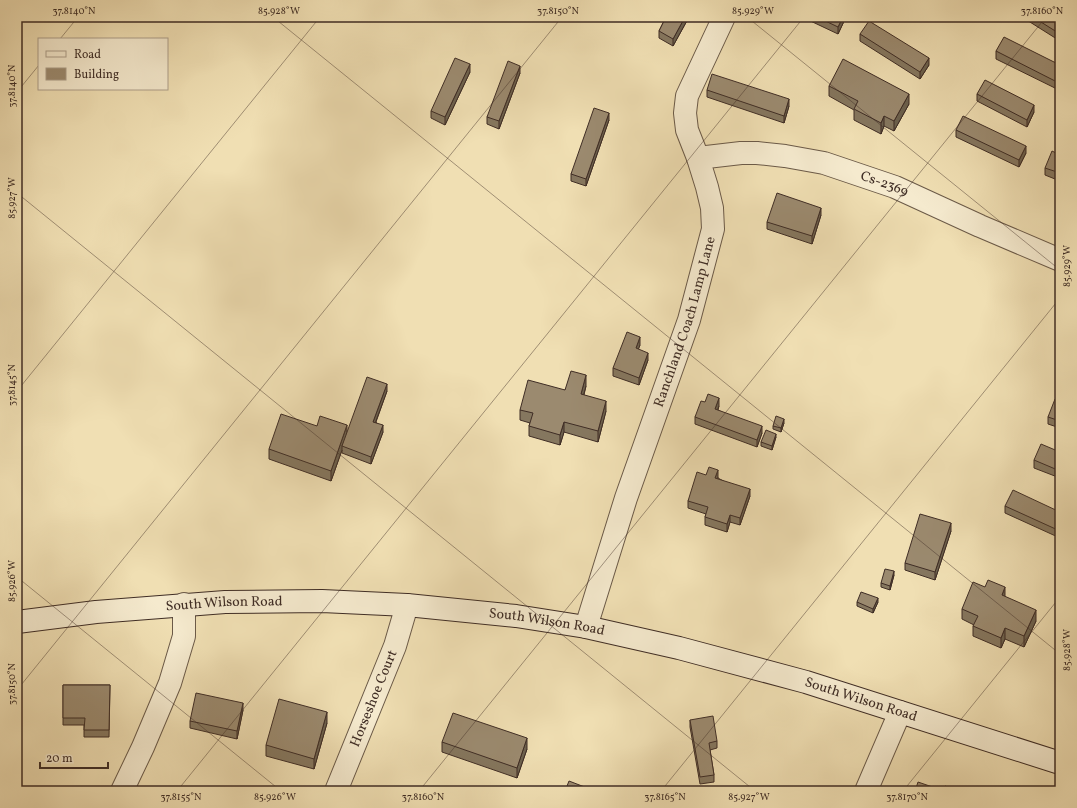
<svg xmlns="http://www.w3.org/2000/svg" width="1077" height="808" viewBox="0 0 1077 808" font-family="Vollkorn,serif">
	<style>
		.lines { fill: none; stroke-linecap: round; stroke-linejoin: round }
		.minor-casing { stroke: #6b5a48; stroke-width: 24 }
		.secondary-casing { stroke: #3f2d25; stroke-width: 24 }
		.minor { stroke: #f5eace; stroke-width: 22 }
		.secondary { stroke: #f5eace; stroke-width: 22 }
		.wall { fill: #85775f; stroke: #3f2d25 }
		.shaded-wall { fill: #6c614e; stroke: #3f2d25 }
		.building { fill: #9b8a6f; stroke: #3f2d25 }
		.ticks { fill: none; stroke: #3f2d25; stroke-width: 1; stroke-opacity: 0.45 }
		.labels { text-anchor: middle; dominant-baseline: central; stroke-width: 4; stroke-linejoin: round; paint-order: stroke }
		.street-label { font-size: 14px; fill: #3f2d25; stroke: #f5eace }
		.neatline { fill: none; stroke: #3f2d25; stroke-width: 1.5 }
		.ticks-label { font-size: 10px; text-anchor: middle; fill: #3f2d25 }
	</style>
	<rect width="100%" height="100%" fill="#f0dfb3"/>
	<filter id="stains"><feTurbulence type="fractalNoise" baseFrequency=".005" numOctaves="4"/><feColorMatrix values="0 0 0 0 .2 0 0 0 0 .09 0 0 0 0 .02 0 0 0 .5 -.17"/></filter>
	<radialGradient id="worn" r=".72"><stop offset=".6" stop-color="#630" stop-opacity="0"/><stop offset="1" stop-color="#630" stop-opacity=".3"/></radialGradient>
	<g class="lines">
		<defs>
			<g id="minor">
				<path id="s1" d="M698,158L741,153H757L785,156L824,163L895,187L980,226L1060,260"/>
				<path id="s2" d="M586,627L626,498L689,320L713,229L712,208L707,187L698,158L687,130L685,113L687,96L724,17"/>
				<path d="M122,791L143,747L170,683L184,636V604"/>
				<path id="s3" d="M336,791L395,646L407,605"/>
				<path d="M866,791L900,712"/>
			</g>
			<g id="secondary">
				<path id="s4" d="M17,622L96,612L225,602L322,601L407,605L516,616L586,627L679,648L806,682L1060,763"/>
			</g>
		</defs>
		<use href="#minor" class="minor-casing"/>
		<use href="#secondary" class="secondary-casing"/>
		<use href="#minor" class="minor"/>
		<use href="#secondary" class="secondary"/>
	</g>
	<path class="wall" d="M662,17H689L673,46L659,38V31L665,19Z
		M802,17H846L838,34Z
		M1022,17H1060V41Z
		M860,34L929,65L920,79L860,41Z
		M996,51L1060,65L1059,90L996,59Z
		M470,72L445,125L431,118V111Z
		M520,73L499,129L487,124V117Z
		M829,86L909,104L894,131L884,126L881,134L854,120V110L829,96Z
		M707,90L789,106L784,123L707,97Z
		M977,94L1034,112L1027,127L977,101Z
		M609,120L586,186L571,181V174Z
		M956,130L1026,153L1019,167L956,137Z
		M1060,155V181L1045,175V168Z
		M821,215L812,244L767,229V222Z
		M640,345L638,349L648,360L639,385L613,376V368Z
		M586,386L584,395L606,411L598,442L564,432L560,445L529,436V426L530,423L520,420V410L565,390Z
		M387,391L376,422L383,432L371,464L342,453V450L331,481L269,459V449L317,426L347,433Z
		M1060,401V428L1048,424V417Z
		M705,402L719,406L718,410L762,433L757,447L695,424V417Z
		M784,423L781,432L773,429V426Z
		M776,437L772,450L761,446V442Z
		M1060,452V478L1034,468V460Z
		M706,475L718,477V478L750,496L740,525L730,522L727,532L705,525V517L706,514L688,508V501Z
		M1005,506L1060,512V538L1005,513Z
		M951,531L935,580L905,570V563Z
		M894,575L890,590L881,587V583Z
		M985,587L1005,597L1036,621L1024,647L1005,639L1001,648L973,636V626L974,625L962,619V609Z
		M857,602H878L873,613L857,606Z
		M63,685H110L109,737H84V725H63Z
		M243,710L237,739L190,728V721Z
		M690,720L717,741V748L710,750L714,775V782L700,784L690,727Z
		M327,723L314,769L266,756V745Z
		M442,742L527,749L517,778L442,752Z"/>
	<path class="shaded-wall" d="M685,17H689L673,46V39Z
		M843,17H846L838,34V27Z
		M929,58V65L920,79V72Z
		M470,64V72L445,125V117Z
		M520,66V73L499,129V121Z
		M909,94V104L894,131V121Z
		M789,99V106L784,123V116Z
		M1034,105V112L1027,127V120Z
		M609,113V120L586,186V179Z
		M884,116V126L881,134V123Z
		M1026,146V153L1019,167V160Z
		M821,208V215L812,244V236Z
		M640,337V345L636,356V348Z
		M648,353V360L639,385V378Z
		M586,375V386L581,404V394Z
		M387,384V391L373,429V422Z
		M719,398V406L715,416V409Z
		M606,401V411L598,442V431Z
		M784,419V423L781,432V428Z
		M564,422V432L560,445V435Z
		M347,425V436L342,446V450L331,481V471Z
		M383,425V432L371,464V457Z
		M762,426V433L757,447V440Z
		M776,434V437L772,450V446Z
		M718,470V477L715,485V478Z
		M750,489V496L740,525V518Z
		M730,515V522L727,532V524Z
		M951,523V531L935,580V572Z
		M894,571V575L890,590V586Z
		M1005,587V598L1002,595Z
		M878,598V602L873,613V609Z
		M1036,610V621L1024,647V636Z
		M1005,628V639L1001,648V638Z
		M243,703V710L237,739V731Z
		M327,712V723L314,769V759Z
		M527,738V749L517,778V768Z"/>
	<path class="building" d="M666,17H685L673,39L659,31Z
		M817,17H843L838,27Z
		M1033,17H1060V34Z
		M869,21L929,58L920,72L860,34Z
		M1004,37L1060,65V82L1059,83L996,51Z
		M455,58L470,64L445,117L431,111Z
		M843,59L909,94L894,121L884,116L881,123L854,109L858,101L829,86Z
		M508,61L520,66L499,121L487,117Z
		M712,74L789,99L784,116L707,90Z
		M985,80L1034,105L1027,120L977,94Z
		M594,108L609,113L586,179L571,174Z
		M963,116L1026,146L1019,160L956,130Z
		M1052,151L1060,155V173L1045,168Z
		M777,193L821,208L812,236L767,222Z
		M627,332L640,337L636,348L648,353L639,378L613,368Z
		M571,371L586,375L581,394L606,401L598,431L564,422L560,435L529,426L533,413L520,410L528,380L565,390Z
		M367,377L387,384L373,422L383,425L371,457L342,446Z
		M708,394L719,398L715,409L762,426L757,440L695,417L701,401L705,402Z
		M1055,399L1060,401V421L1048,417Z
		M281,414L317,426L320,416L347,425L331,471L269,449Z
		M776,416L784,419L781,428L773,426Z
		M766,430L776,434L772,446L761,442Z
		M1041,444L1060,452V471L1034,460Z
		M709,467L718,470L715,478L750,489L740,518L730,515L727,524L705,517L708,507L688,501L697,472L706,475Z
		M1013,490L1060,512V531L1005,506Z
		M920,514L951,523L935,572L905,563Z
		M885,569L894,571L890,586L881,583Z
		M988,580L1005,587L1002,595L1036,610L1024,636L1005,628L1001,638L973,626L978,616L962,609L973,582L985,587Z
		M861,592L878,598L873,609L857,602Z
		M63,685H110L109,730H84L85,718H63Z
		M196,693L243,703L237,731L190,721Z
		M279,699L327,712L314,759L266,745Z
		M453,713L527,738L517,768L442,742Z
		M713,716L717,741L709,743L714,775L700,777L690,720Z
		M569,781L595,791H565Z
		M918,782L944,791L945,786L959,791H915Z"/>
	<path class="ticks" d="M273,17L1060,654M747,17L1060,270M60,39L78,17M17,92L39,65M17,193L755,791M17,391L320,17M17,577L281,791M17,690L562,17M177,791L804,17M419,791L1046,17M661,791L1060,298M903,791L1060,597"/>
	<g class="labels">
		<g class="street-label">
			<text stroke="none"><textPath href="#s1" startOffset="191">Cs-2369</textPath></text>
			<text stroke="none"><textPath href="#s2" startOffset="321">Ranchland Coach Lamp Lane</textPath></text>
			<text stroke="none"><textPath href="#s4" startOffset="208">South Wilson Road</textPath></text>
			<text stroke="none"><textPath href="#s4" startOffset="532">South Wilson Road</textPath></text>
			<text stroke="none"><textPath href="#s3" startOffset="100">Horseshoe Court</textPath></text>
			<text stroke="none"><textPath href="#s4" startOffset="856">South Wilson Road</textPath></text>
		</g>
	</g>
	<rect width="1077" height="808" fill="none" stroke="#f0dfb3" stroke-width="44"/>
	<rect x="38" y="38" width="130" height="52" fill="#f5eace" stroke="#ac9e8a"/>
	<rect x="46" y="51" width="20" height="6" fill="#f5eace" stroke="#ac9e8a"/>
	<text x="74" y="58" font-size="12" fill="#3f2d25">Road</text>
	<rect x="46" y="68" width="20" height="12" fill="#9b8a6f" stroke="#ac9e8a"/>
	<text x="74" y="78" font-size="12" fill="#3f2d25">Building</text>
	<path d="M40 762v6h68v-6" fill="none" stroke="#3f2d25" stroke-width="2"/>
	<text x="46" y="762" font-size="12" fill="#3f2d25" stroke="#f5eace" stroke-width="3" paint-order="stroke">20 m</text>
	<rect x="22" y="22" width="1033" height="764" class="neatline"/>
	<g class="ticks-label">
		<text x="74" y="14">37.8140°N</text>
		<text x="279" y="14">85.928°W</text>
		<text x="558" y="14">37.8150°N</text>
		<text x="753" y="14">85.929°W</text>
		<text x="1042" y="14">37.8160°N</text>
		<text transform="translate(11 86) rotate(-90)" y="4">37.8140°N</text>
		<text transform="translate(11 198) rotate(-90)" y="4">85.927°W</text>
		<text transform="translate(1066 266) rotate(-90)" y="4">85.929°W</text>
		<text transform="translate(11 385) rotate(-90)" y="4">37.8145°N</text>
		<text transform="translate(11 581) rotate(-90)" y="4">85.926°W</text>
		<text transform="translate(1066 650) rotate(-90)" y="4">85.928°W</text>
		<text transform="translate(11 684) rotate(-90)" y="4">37.8150°N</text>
		<text x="181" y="800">37.8155°N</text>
		<text x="275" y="800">85.926°W</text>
		<text x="423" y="800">37.8160°N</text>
		<text x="665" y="800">37.8165°N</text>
		<text x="749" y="800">85.927°W</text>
		<text x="907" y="800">37.8170°N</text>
	</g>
	<rect width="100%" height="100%" filter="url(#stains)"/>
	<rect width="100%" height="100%" fill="url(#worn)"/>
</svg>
